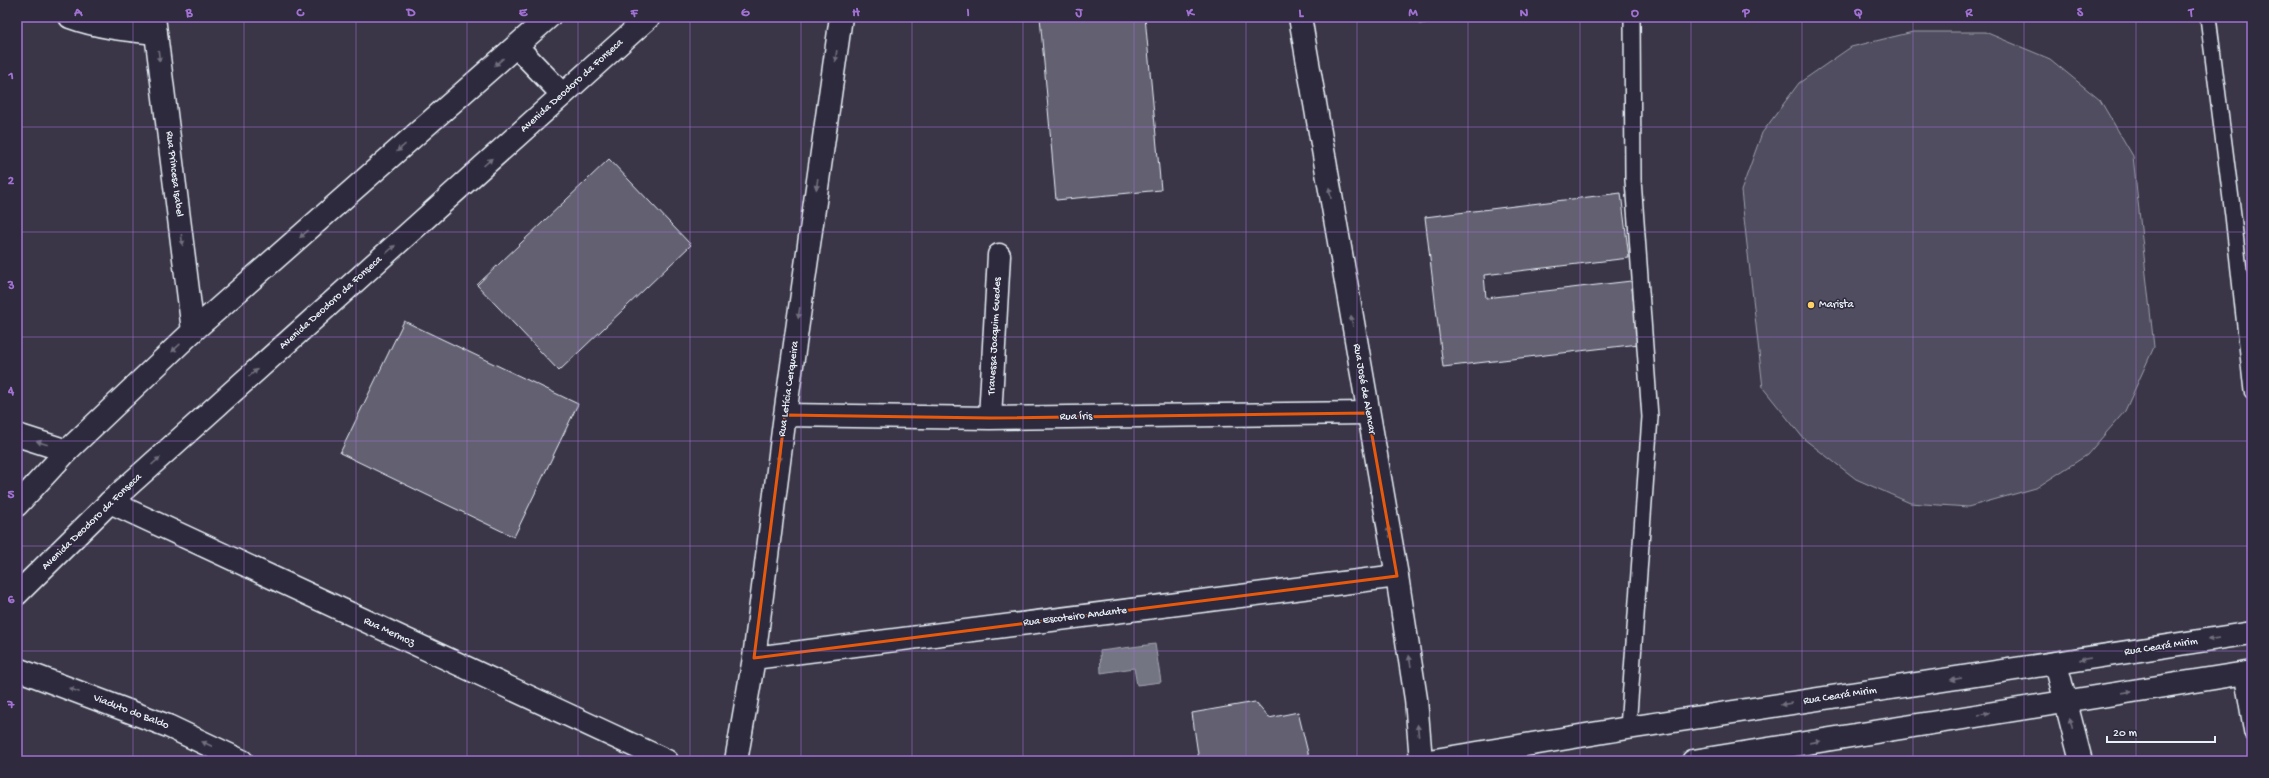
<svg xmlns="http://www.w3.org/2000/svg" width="2269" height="778" viewBox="0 0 2269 778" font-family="'Gochi Hand',sans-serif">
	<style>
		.green { fill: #504e5f; stroke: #9ca0ac }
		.water { fill: #737482; stroke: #a2a6b1 }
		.building { fill: #636171; stroke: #e8f1f8 }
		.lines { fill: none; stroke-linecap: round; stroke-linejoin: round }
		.service-casing { stroke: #e8f1f8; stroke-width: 18 }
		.minor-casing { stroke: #e8f1f8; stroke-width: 25 }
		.tertiary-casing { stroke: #e8f1f8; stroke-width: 25 }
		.secondary-casing { stroke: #e8f1f8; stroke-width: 25 }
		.service { stroke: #2f2a3d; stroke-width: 15 }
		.minor { stroke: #2f2a3d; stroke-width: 22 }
		.tertiary { stroke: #2f2a3d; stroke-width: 22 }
		.secondary { stroke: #2f2a3d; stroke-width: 22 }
		.oneway { fill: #70707e }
		.marked { fill: none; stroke: #e8590c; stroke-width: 3; stroke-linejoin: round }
		.grid { fill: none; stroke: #a171d3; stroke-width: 1; stroke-opacity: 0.55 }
		.poi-dot { fill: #ffd166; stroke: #2f2a3d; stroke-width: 1.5 }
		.labels { text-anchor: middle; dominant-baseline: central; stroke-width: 3; stroke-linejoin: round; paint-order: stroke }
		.street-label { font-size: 11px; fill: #e8f1f8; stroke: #2f2a3d }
		.poi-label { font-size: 11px; fill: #e8f1f8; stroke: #2f2a3d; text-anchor: start }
		.neatline { fill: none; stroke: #a171d3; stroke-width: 1.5 }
		.grid-label { font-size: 13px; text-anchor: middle; font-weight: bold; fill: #a171d3 }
	</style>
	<rect width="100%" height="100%" fill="#3a3648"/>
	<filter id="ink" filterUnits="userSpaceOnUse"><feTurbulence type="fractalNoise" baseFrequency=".025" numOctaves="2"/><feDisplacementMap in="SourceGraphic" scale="8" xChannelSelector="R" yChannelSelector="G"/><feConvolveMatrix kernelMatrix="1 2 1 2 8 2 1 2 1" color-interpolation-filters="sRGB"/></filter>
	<g filter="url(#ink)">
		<path class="green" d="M1913,32H1985L2050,59L2100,100L2133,156L2154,347L2125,411L2087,455L2036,488L1968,507L1910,503L1856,479L1804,439L1763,388L1741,191L1762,133L1799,83L1851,47Z"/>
		<path class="water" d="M1155,644L1161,682L1137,685L1134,668L1101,673L1100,651Z"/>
		<path class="building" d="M1040,17H1145L1161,190L1056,200Z
			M1418,17H1472L1419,24Z
			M609,159L691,245L559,371L477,285Z
			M1621,193L1629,258L1484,275L1486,298L1631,281L1639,344L1443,367L1425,217Z
			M404,321L578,404L514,537L340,453Z
			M1255,702L1269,718L1298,712L1310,761H1199L1192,713Z"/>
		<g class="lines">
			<defs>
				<path id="service" d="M2208,17L2233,215L2252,391
					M2242,674L2252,733
					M1628,728L1650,417L1633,180L1632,17"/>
				<path id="minor" d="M70,17C97,27 126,30 156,33
					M785,415L990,418L1368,413
					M990,418L999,255
					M17,435L67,451
					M110,502L667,761
					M754,658L1397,576
					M2056,664L2081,761
					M736,761L754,658L785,415L841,17"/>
				<path id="tertiary" d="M154,17L193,331
					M1300,17L1397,576L1416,699L1421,761
					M1429,761L1628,728L2252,633
					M1693,761L2252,672"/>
				<path id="secondary" d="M516,46L562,94
					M17,505L67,451L193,331L549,17
					M17,594L110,502L649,17
					M17,669L168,726L242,761"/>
			</defs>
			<use href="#service" class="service-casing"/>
			<use href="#minor" class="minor-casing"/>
			<use href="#tertiary" class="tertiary-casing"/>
			<use href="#secondary" class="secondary-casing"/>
			<use href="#service" class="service"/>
			<use href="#minor" class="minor"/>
			<use href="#tertiary" class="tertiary"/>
			<use href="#secondary" class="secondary"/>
		</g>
		<defs><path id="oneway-solid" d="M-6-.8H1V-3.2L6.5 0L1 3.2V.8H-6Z"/></defs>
		<g class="oneway">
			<use href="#oneway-solid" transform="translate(159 56) rotate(83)"/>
			<use href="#oneway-solid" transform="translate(836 56) rotate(98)"/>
			<use href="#oneway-solid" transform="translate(499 62) rotate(139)"/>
			<use href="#oneway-solid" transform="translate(401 148) rotate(139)"/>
			<use href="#oneway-solid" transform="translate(488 162) rotate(-42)"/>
			<use href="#oneway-solid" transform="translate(817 184) rotate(98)"/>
			<use href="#oneway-solid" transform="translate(1330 193) rotate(-100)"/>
			<use href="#oneway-solid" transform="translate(304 234) rotate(139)"/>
			<use href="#oneway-solid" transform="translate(182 240) rotate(83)"/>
			<use href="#oneway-solid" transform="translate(391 249) rotate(-42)"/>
			<use href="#oneway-solid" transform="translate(799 313) rotate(98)"/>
			<use href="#oneway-solid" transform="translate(1352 321) rotate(-100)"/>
			<use href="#oneway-solid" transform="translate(176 348) rotate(137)"/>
			<use href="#oneway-solid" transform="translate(253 373) rotate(-42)"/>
			<use href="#oneway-solid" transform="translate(42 443) rotate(-163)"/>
			<use href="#oneway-solid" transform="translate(779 456) rotate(97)"/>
			<use href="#oneway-solid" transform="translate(156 461) rotate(-42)"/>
			<use href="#oneway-solid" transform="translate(1389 532) rotate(-100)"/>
			<use href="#oneway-solid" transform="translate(2213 639) rotate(171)"/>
			<use href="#oneway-solid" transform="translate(2085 659) rotate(171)"/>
			<use href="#oneway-solid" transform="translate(1410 661) rotate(-99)"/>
			<use href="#oneway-solid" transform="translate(1956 679) rotate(171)"/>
			<use href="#oneway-solid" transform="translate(74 690) rotate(-159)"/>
			<use href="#oneway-solid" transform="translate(2127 692) rotate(-9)"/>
			<use href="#oneway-solid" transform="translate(1786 704) rotate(171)"/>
			<use href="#oneway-solid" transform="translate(1984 714) rotate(-9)"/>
			<use href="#oneway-solid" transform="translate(2071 723) rotate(-104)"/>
			<use href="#oneway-solid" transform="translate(1418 730) rotate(-95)"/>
			<use href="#oneway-solid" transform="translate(1815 742) rotate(-9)"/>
			<use href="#oneway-solid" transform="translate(207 744) rotate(-155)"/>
		</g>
	</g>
	<path class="marked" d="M1368,413L1397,576L754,658L785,415L990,418Z"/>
	<path class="grid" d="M133,17V761M244,17V761M356,17V761M467,17V761M578,17V761M690,17V761M801,17V761M912,17V761M1023,17V761M1134,17V761M1246,17V761M1357,17V761M1468,17V761M1580,17V761M1691,17V761M1802,17V761M1913,17V761M2024,17V761M2136,17V761M17,127H2252M17,232H2252M17,337H2252M17,441H2252M17,546H2252M17,651H2252"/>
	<circle class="poi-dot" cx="1811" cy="305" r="4"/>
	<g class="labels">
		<g class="street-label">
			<text transform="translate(572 86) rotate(-42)">Avenida Deodoro da Fonseca</text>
			<text transform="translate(174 174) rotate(83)">Rua Princesa Isabel</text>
			<text transform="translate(331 303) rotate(-42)">Avenida Deodoro da Fonseca</text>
			<text transform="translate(995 336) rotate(-87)">Travessa Joaquim Guedes</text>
			<text transform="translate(789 389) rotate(-82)">Rua Letícia Cerqueira</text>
			<text transform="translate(1364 389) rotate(80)">Rua José de Alencar</text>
			<text transform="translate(1076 417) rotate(-1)">Rua Íris</text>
			<text transform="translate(92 522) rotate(-44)">Avenida Deodoro da Fonseca</text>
			<text transform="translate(1075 617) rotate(-7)">Rua Escoteiro Andante</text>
			<text transform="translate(389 632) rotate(25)">Rua Mermoz</text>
			<text transform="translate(2161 647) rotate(-9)">Rua Ceará Mirim</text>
			<text transform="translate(1840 696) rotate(-9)">Rua Ceará Mirim</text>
			<text transform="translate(131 712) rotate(21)">Viaduto do Baldo</text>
		</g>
		<g class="poi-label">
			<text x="1819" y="305">Marista</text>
		</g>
	</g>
	<rect width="2269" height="778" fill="none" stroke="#2f2a3d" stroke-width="44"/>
	<path d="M2107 736v6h108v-6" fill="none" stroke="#e8f1f8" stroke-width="2"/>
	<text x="2113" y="736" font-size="12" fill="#e8f1f8" stroke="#2f2a3d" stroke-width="3" paint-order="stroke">20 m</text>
	<rect x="22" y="22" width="2225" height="734" class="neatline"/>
	<g class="grid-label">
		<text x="78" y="16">A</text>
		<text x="189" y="16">B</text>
		<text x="300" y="16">C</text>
		<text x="411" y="16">D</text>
		<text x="523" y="16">E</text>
		<text x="634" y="16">F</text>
		<text x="745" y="16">G</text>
		<text x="856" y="16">H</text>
		<text x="968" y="16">I</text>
		<text x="1079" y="16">J</text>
		<text x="1190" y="16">K</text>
		<text x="1301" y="16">L</text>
		<text x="1413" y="16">M</text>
		<text x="1524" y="16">N</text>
		<text x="1635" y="16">O</text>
		<text x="1746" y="16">P</text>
		<text x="1858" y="16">Q</text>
		<text x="1969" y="16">R</text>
		<text x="2080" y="16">S</text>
		<text x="2191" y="16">T</text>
		<text x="11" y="79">1</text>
		<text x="11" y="184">2</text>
		<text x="11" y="289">3</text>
		<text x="11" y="394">4</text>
		<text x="11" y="498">5</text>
		<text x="11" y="603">6</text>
		<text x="11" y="708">7</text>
	</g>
</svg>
